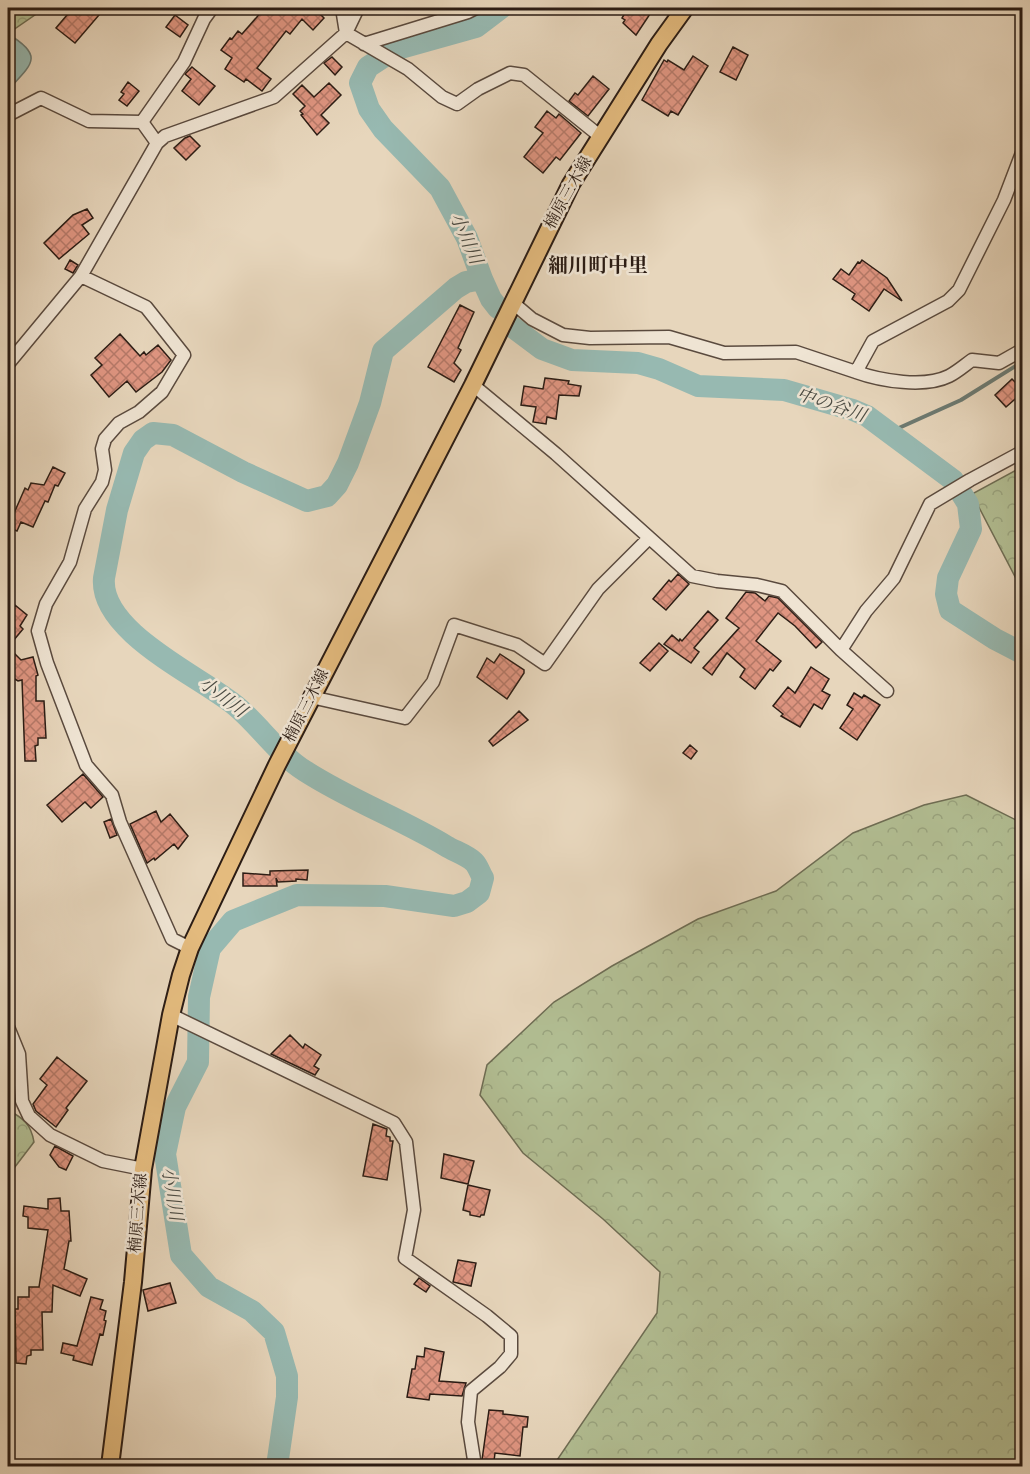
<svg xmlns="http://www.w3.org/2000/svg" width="1030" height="1474" viewBox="0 0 1030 1474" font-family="Vollkorn,'Noto Serif JP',serif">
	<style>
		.forest { fill: url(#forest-crowns); stroke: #6e6d54; stroke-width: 1.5 }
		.water { fill: #97b9b1; stroke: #6c7a72; stroke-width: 1.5 }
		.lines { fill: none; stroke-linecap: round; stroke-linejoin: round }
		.stream { stroke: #6c7a72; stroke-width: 4 }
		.river { stroke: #97b9b1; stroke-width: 22 }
		.building { fill: url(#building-cross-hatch); stroke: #2b1c14; stroke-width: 1.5 }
		.minor-casing { stroke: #5a4a3e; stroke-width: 15 }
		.major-casing { stroke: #2b1c14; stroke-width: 20 }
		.minor { stroke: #efe4d3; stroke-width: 12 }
		.major { stroke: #e4bb7e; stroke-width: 16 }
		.labels { text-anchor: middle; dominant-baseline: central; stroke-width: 5; stroke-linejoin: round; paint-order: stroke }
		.street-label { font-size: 16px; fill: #2b1c14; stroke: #efe4d3 }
		.water-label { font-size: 18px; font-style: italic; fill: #4b4b43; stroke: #efe4d3 }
		.quarter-label { font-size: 20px; font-weight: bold; fill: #2b1c14; stroke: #efe4d3 }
	</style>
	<defs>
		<pattern id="forest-crowns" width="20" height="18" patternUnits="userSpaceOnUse" patternTransform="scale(1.5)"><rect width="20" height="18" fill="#b2be93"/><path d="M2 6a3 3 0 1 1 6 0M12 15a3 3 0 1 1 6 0" fill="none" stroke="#99a37e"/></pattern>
		<pattern id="building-cross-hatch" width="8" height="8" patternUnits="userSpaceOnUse" patternTransform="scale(1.5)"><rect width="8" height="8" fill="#df9581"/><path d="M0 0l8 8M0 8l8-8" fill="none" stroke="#b57968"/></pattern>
	</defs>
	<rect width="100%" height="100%" fill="#e7d6bc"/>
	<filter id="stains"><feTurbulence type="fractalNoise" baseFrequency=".00333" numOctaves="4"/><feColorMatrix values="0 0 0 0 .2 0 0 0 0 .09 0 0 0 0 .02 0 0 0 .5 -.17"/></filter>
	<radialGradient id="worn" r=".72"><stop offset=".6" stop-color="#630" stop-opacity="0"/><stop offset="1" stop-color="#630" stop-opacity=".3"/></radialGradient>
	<path class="forest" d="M8,8H45L13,30L8,31Z
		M1022,467V590L972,494Z
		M966,795L1022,823V1466H553L657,1313L660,1272L603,1219L523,1153L480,1095L487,1065L554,1002L612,966L698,919L776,891L853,833L924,805Z
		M8,1110C23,1118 31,1124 34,1142L8,1176Z"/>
	<path class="water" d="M8,34C45,56 32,64 8,90Z"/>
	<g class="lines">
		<path class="stream" d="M890,432L961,400L1022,362"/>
		<path class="river" d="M482,279L491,299L498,308
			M514,328L542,349L572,360L638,363L659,369L698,386L784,390L853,410L867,416L953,480L968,504L971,529L948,578L946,594L950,610L995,639L1022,653
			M277,1466L287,1397V1376L274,1332L252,1311L209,1287L181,1255L165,1154L175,1107L198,1062L199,997L210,948L233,921L297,895L385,896L454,906L467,902L479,893L483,878C480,873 478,866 474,862C467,855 454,851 446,846C401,819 350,800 305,771C278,754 260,726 236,706C200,676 99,632 104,578L117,510L134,453L143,440L153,433L173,435L243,472L307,501L327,496L337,485L348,463L370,403L383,351L456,288L466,282L482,279L467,238L440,188L383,129L369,109L360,83L368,67L394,50L476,27L501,8"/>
	</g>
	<path class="building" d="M73,8H105L75,43L56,28Z
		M276,8H293L300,13L304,8H314L324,18L313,30L302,19L290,34L286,31L257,68L271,79L262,91L246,79L244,82L225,69L232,58L221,50L230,38L232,39L238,31L242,34L263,10L270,14Z
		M628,8H654L636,35L623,23L625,20L622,18Z
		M175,15L188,25L180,37L166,27Z
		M733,47L748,55L736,80L720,72Z
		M693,56L708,66L678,115L671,111L668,116L642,100L664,60L667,62L668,60L684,70Z
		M332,57L342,67L335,75L324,63Z
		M192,67L215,86L199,105L182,91L191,79L185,74Z
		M593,76L609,89L588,116L569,101L575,93L578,95Z
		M128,82L139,91L127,106L119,100L124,94L121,92Z
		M329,83L341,95L321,115L329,123L317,135L301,115L303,114L300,111L305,106L293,94L302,85L314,97Z
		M547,111L556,118L559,114L581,133L560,160L556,157L543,173L524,157L543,133L535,127Z
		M190,136L200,146L186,160L174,148L185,138Z
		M87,209L93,218L82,225L89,234L59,259L44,243L73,215Z
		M70,260L78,265L73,273L65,269Z
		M862,260L887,278L902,301L884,289L869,311L852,299L855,294L833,279L841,269L849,275L858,262L860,263Z
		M460,305L474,312L458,348L461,350L454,363L461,370L454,382L428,367Z
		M120,334L140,356L144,352L146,355L158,345L171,360L162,372L136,392L127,381L109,397L91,375L102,365L95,358Z
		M1023,376V392L1006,407L995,395L1012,379L1015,382Z
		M545,378L569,381L568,384L581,386L579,396L559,395L556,419L547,417L546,424L533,422L536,407L521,405L524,386L543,389Z
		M53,467L65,473L58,486L55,485L48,502L45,501L33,527L21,522L17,531L8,527L25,488L28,490L31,483L44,485Z
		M678,574L689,584L666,610L653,599L669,580L671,582Z
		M746,592L755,593L765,601L769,596L778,598L822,642L816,648L795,626L778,613L756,641L781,661L773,671L770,669L755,689L740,677L745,669L727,653L712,675L703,668L739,628L726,618Z
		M15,605L27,615L20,626L23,629L8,647L21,660L33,657L38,675L36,676V701H44L46,738H38V745L35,746L36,761H25L22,680L18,681L8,675V613Z
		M708,611L718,620L694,648L699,652L691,663L664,644L672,635L679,641L680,639L682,641Z
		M659,643L668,651L650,671L640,663Z
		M500,654L524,670V673L507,699L477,677L487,658L494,663Z
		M811,667L829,679L822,691L830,695L822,709L814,704L800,727L781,716L783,714L773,706L788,687L795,693Z
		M854,693L862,698L864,695L880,705L857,740L840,728L853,709L847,705Z
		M519,711L528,720L493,746L489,741Z
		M690,745L697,751L691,759L683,753Z
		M83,774L103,797L91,808L85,802L62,822L47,805Z
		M156,811L161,822L170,814L188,836L178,849L174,844L155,860L154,858L147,863L130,824Z
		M111,819L117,835L110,838L104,822Z
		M308,870L307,880L296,879V881L278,882L276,878L277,886H243V873L270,875V871Z
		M290,1035L303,1048L305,1044L321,1055L314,1066L319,1069L315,1075L271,1054Z
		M57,1057L87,1081L66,1108L68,1110L56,1127L36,1111L33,1104L47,1085L40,1079Z
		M373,1124L387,1129L386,1136L390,1137V1141H393L387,1180L363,1176Z
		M55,1146L73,1156L66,1170L59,1167L50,1155Z
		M444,1154L474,1161L468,1184L441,1178Z
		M468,1185L490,1190L484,1215H481L480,1217L470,1215V1212L463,1210Z
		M60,1198L61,1211H69L71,1241H69L64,1269L87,1279L80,1296L53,1285L52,1312H42L43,1350H31V1355L27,1356L26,1364L16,1363L15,1309H18V1297H29V1287H39L48,1230L28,1228V1217L23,1216L24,1206L48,1209V1199Z
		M458,1260L476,1263L471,1286L453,1282Z
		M419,1278L430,1286L426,1292L414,1284Z
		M170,1283L176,1303L148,1311L143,1290Z
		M91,1297L103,1300L100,1309L106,1311L104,1320L106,1321L103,1335L100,1334L92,1365L73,1360L74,1356L61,1353L63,1343L77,1346Z
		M425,1348L444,1352L439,1381L466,1383L462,1396L430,1394L429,1400L407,1397L412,1369H415L417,1356L424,1357Z
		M489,1410L503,1411V1414L528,1417L527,1427H523L520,1456L495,1453L494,1461L482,1460Z"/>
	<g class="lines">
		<defs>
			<path id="minor" d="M342,8L346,33L408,69L442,97L457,104L478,89L510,73L524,75L601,137
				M364,44L468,12L476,8
				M8,115L41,98L89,121L142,122
				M157,143L142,122L184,62L204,19L212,8
				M81,276L157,143L165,136L274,97L346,33L358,8
				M512,302L532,319L563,335L590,338L669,337L724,353L796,352L856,372L873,341L948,301L959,290L1004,200L1022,153
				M8,364L81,276L146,307L184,355L162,392L139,412L119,423L105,439L102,449L105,470L102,482L85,509L70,562L46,604L38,631L47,663L86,765L112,795L120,822L172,939L190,948
				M856,372C881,381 925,388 949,376C957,372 965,365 972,360L999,363L1022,350
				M473,385L556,454L692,576L717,581L757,585L782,591L841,650L887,691
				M841,650L866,611L894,578L930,504L970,480L1022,452
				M311,697L405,718L433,682L454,625L517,645L545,664L598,589L649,538
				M171,1015L394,1123L406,1142L414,1210L405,1258L487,1316L511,1336V1354L500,1367L471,1391L468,1422L475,1466
				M8,1027L19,1054L22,1101L29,1116L50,1135L103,1161L143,1169"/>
			<path id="major" d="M110,1466L133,1282L143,1169L171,1015L181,975L190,948L277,765L473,385L571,184L659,44L685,8"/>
		</defs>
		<use href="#minor" class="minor-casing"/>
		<use href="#major" class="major-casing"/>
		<use href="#minor" class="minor"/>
		<use href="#major" class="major"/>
	</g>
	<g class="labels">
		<g class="street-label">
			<text transform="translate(569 193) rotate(-61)">楠原三木線</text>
			<text transform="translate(307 706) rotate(-63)">楠原三木線</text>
			<text transform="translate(139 1213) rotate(-85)">楠原三木線</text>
		</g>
		<g class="water-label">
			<text transform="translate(465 239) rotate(66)">小川川</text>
			<text transform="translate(831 406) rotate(19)">中の谷川</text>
			<text transform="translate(222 698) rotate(37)">小川川</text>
			<text transform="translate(171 1194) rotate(81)">小川川</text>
		</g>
		<g class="quarter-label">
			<text x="598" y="267">細川町中里</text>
		</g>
	</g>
	<rect width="1030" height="1474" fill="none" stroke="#e7d6bc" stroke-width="30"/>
	<rect x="9" y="9" width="1012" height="1456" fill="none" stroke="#2b1c14" stroke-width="3"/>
	<rect x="15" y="15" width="1000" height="1444" fill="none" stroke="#2b1c14" stroke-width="1.5"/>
	<rect width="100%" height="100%" filter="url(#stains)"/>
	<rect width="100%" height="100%" fill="url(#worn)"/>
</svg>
